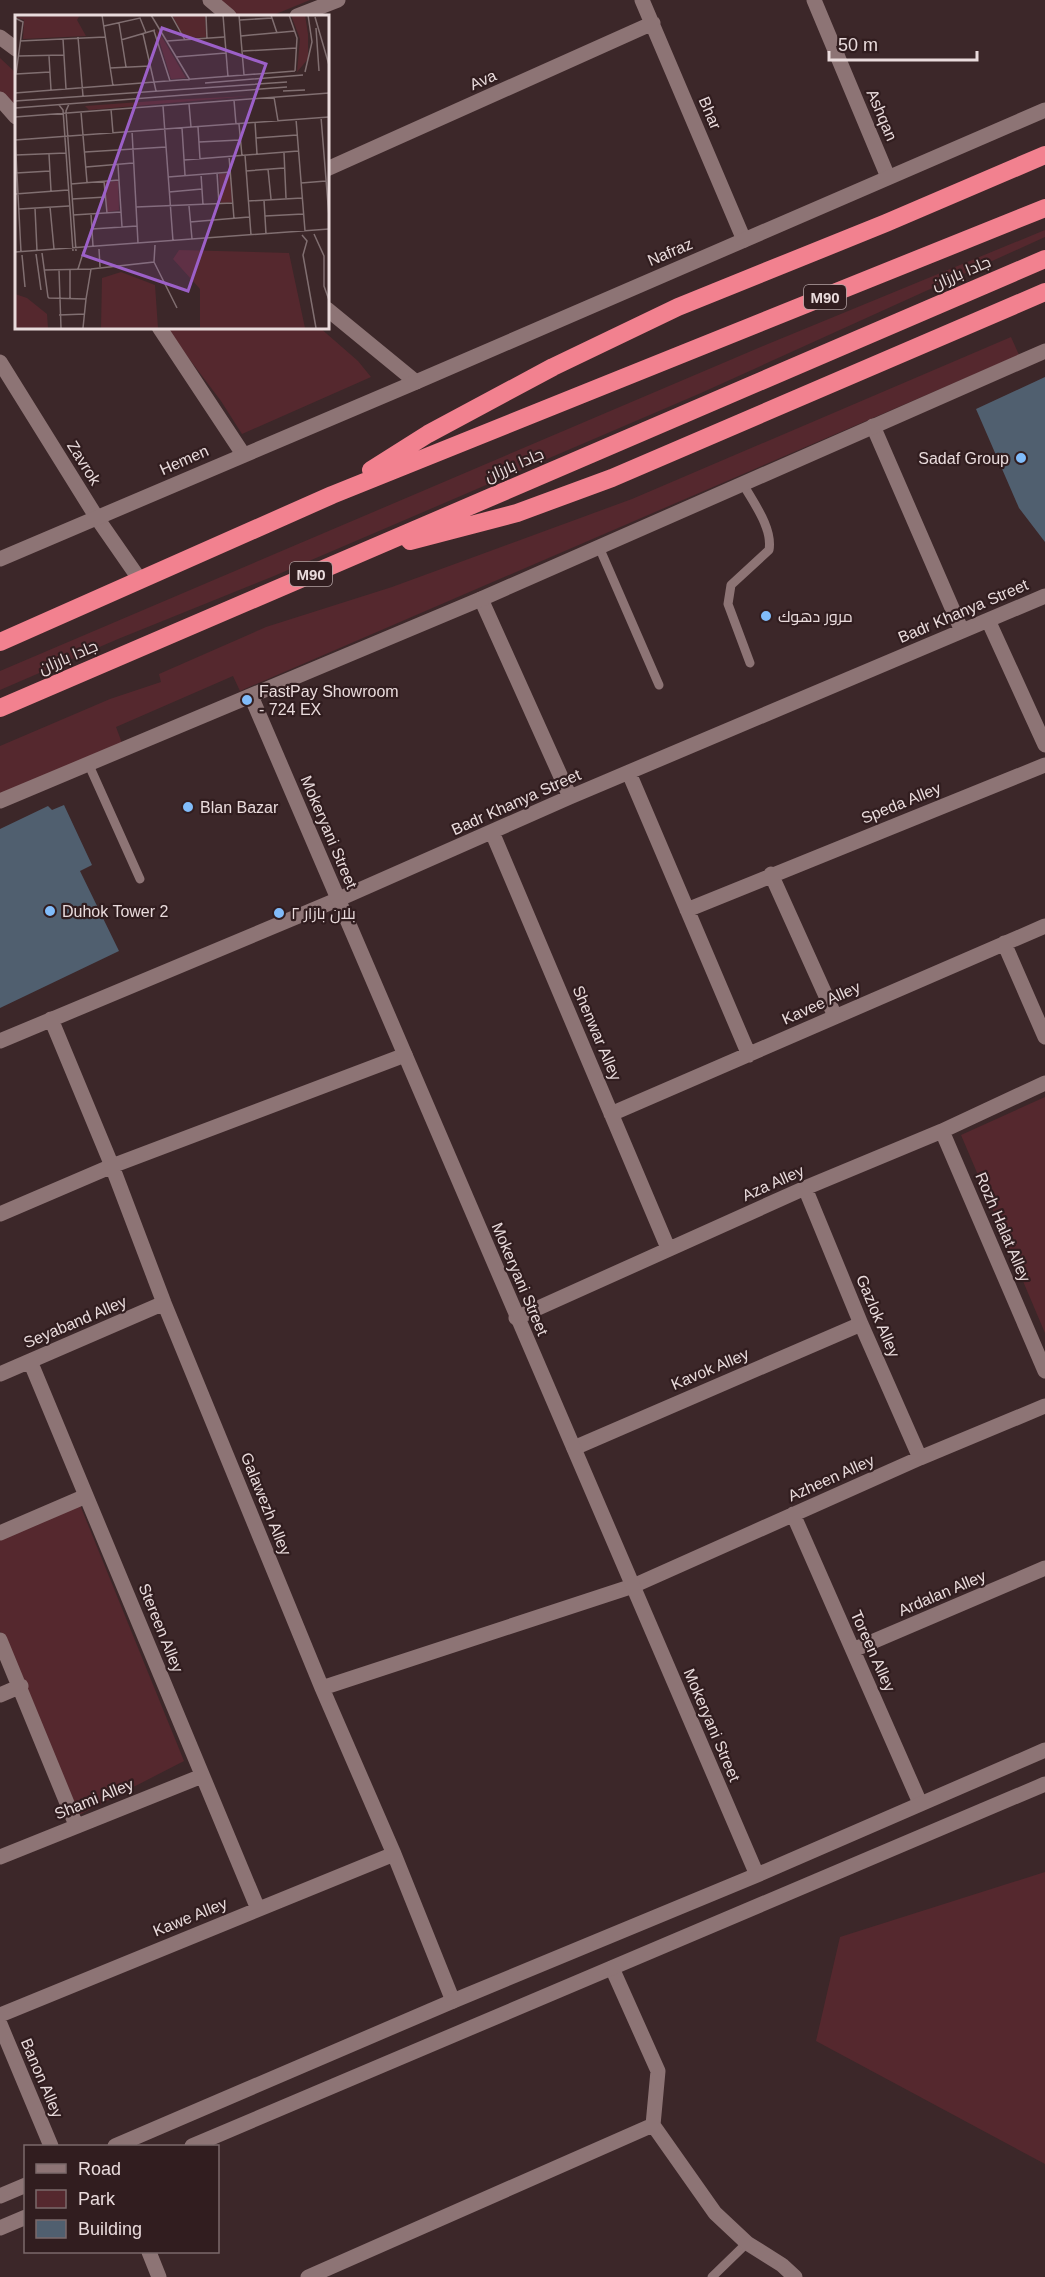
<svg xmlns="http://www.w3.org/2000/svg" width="1045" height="2277" viewBox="0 0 1045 2277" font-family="Arial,Cairo,sans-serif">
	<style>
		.green { fill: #55282e }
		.building { fill: #505f6f }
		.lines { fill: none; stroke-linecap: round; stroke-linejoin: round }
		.lane { stroke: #8d7475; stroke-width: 9 }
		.street { stroke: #8d7475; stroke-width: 15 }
		.secondary { stroke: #8d7475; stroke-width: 15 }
		.highway { stroke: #f2818f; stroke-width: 18 }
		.poi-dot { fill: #81bcfa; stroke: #311d1f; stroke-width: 2 }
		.labels { text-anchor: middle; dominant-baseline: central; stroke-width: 4.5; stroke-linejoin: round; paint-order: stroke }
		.shield { fill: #311d1f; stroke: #b2a2a3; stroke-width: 1.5 }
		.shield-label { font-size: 15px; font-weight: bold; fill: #e9dbdc }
		.street-label { font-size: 16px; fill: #e9dbdc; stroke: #311d1f }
		.poi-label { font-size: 16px; fill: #e9dbdc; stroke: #311d1f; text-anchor: start }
		.inset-road { fill: none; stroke: #816f71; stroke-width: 1.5 }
		.view { fill: #9c60c8; fill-opacity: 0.15; stroke: #9c60c8; stroke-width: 3 }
		.inset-edge { fill: none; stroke: #e9dbdc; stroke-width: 3 }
	</style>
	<rect width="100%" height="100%" fill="#3c2729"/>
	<path class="green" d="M217,0H310L271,16H236Z
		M0,58L16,73V110L0,95Z
		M1045,230V237L701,393L274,576L118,639L0,690V671L763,346Z
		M165,327H319L358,361L371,377L242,434L221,401Z
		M1011,337L1019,355L240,691L233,676L116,727L122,743L0,794V746L110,699L161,682L159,674L266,627L392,587L632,499Z
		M1045,1097V1333L961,1135Z
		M80,1505L184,1761L77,1816L0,1631V1539Z
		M1045,1872V2164L816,2041L840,1937Z"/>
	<path class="building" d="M1045,377V542L1019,508L976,409Z
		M64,805L92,865L80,871L119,951L0,1008V829L48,806L52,810Z"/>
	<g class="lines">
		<path class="lane" d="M743,484C753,502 773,528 769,550L731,585L728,604L750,663
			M599,547L659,685
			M88,763L140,879
			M712,2277L747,2243"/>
		<path class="street" d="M210,0L229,16
			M642,0L744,240
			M814,0L888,177
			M297,16L338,0
			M0,37L16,49
			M0,99L16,117
			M327,169L653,23
			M327,309L416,382
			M159,327L243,454
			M0,362L97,518L140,580
			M873,426L962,631
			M481,599L570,797
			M988,620L1045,745
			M629,773L749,1055
			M492,832L668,1248
			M771,874L835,1016
			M687,910L1045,765
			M1004,943L1045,1037
			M51,1019L112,1166L164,1303L322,1688L394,1854L453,2001
			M0,1041L339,899L570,797L1045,596
			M611,1114L1045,926
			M942,1131L1045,1371
			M805,1188L861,1324L920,1458
			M0,1214L112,1166L405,1055
			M516,1318L805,1188L942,1131L1045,1083
			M30,1361L258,1909
			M0,1374L164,1303
			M574,1448L861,1324
			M793,1514L920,1803
			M0,1533L86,1496
			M0,1640L76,1825
			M853,1650L1045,1568
			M322,1688L633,1586L920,1458L1045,1406
			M0,1695L21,1686
			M0,1857L202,1776
			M0,2015L394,1854
			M0,2024L51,2146
			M653,2125L715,2213L747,2243L782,2265L795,2277
			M149,2252L159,2277
			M308,2277L653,2125L658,2071L612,1968"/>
		<path class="secondary" d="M0,559L416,382L1045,110
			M251,696L757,1875
			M0,801L481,599L1045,351
			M115,2146L453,2001L757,1875L1045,1750
			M192,2146L1045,1784
			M0,2196L26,2185
			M0,2228L26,2217"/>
		<path class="highway" d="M371,470L428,434L553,367L678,307L886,223L1045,155
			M410,541L517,513L612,478L1045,292
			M0,642L332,495L1045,208
			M0,708L1045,259"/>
	</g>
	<g class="poi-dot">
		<circle cx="1021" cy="458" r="6"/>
		<circle cx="766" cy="616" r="6"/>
		<circle cx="247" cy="700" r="6"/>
		<circle cx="188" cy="807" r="6"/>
		<circle cx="50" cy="911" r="6"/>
		<circle cx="279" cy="913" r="6"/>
	</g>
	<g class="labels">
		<g class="shield">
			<rect x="804" y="285" width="42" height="24" rx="4.5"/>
			<rect x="290" y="562" width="42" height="24" rx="4.5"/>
		</g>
		<g class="shield-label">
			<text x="825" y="297">M90</text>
			<text x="311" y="574">M90</text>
		</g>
		<g class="street-label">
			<text transform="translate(483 80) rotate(-24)">Ava</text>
			<text transform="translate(710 113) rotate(67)">Bhar</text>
			<text transform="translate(882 115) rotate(67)">Ashqan</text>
			<text transform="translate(670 252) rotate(-23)">Nafraz</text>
			<text transform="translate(961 273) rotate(-23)">جادا بارزان</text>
			<text transform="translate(184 460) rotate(-24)">Hemen</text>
			<text transform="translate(84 463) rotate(58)">Zavrok</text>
			<text transform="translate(514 465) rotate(-23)">جادا بارزان</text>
			<text transform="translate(963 611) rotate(-23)">Badr Khanya Street</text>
			<text transform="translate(68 657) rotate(-23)">جادا بارزان</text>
			<text transform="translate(516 802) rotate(-24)">Badr Khanya Street</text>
			<text transform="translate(901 803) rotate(-22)">Speda Alley</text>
			<text transform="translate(329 832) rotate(67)">Mokeryani Street</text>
			<text transform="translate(821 1003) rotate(-24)">Kavee Alley</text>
			<text transform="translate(597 1033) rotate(67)">Shenwar Alley</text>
			<text transform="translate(773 1183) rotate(-24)">Aza Alley</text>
			<text transform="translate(1003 1227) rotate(67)">Rozh Halat Alley</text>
			<text transform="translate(520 1279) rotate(67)">Mokeryani Street</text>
			<text transform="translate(878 1316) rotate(67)">Gazlok Alley</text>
			<text transform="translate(75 1322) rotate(-23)">Seyaband Alley</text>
			<text transform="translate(710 1369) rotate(-23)">Kavok Alley</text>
			<text transform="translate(831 1478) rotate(-24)">Azheen Alley</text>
			<text transform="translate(266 1504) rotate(68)">Galawezh Alley</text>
			<text transform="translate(942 1593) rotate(-23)">Ardalan Alley</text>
			<text transform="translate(161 1628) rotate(68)">Stereen Alley</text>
			<text transform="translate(873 1651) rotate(66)">Toreen Alley</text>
			<text transform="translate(712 1725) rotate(67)">Mokeryani Street</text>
			<text transform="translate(94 1799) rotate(-22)">Shami Alley</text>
			<text transform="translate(190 1917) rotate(-22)">Kawe Alley</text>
			<text transform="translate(42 2078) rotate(67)">Banon Alley</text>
		</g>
		<g class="poi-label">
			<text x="1009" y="458" text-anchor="end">Sadaf Group</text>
			<text x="778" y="616">مرور دهوك</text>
			<text x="259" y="691">FastPay Showroom<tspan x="259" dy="18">- 724 EX</tspan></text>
			<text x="200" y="807">Blan Bazar</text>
			<text x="62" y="911">Duhok Tower 2</text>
			<text x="291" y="913">بلان بازار ٢</text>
		</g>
	</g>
	<g transform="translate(15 15)">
		<rect width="314" height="314" fill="#3c2729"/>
		<path d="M65,0L62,5L71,21L8,24L9,5L0,2ZM157,0H190L191,22L170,24ZM276,0H290L293,19V44L282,57L285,24ZM141,15L144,17L171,63L156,64ZM236,81L74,95L70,91L152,85ZM215,158L217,187L206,188L204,159ZM103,166L104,195L92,197L90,167ZM164,235L274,238L290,313H185V274L158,244ZM106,257L140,270L143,313H86L87,263ZM0,279L12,283L32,299L33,313H0Z" fill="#55282e"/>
		<path class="inset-road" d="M87,0L98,71M136,0L175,65M156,0L170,25M191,0L192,24M208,0L213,62M224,0L229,60M256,0L262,18M274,0L282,23L280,56M300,2L314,50M0,3L8,7L1,59M225,5L257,3M104,8L111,52M89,11L125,3L131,18M301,13L304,56M139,16L155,66M128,19L141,76M226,21L280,16M63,22L68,81M48,24L51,74M106,25L140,15M5,26L90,22M152,26L209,22M228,36L282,33M3,41L49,40M34,41L36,75M161,42L211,38M95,53L135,51M290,57L297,27L293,0M1,59L35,57M190,68L288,60M268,76L290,75M0,78L280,56M259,82L263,106M219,85L221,109M0,86L272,67M54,89L51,96L61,236M174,89L176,112M44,90L48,95L58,236M148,91L158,226M0,93L272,72M96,94L98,118M66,97L72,167M0,102L314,78M306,102L314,202M281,104L290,216M240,107L242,139M224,109L227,141M183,112L185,144M167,113L170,160M117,116L123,228M0,121L6,237M241,123L282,120M0,125L314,102M184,127L225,125M70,137L151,132M269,138L271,183M34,139L36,176M1,140L51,138M230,140L236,220M214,141L219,204M169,145L283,136M103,150L107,212M71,152L118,148M253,154L256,184M231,156L269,153M1,158L35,156M202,158L204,189M186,159L188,190M153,162L216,157M89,166L92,198M286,168L311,166M56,169L104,165M154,177L187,174M0,179L53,175M57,184L91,182M249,185L251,219M233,186L287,183M174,191L177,224M35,192L39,234M121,192L218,188M20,193L22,236M4,194L54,191M76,199L78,231M58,200L106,197M250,201L288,199M175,207L234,202M77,214L122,211M299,219L309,241V271L314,285M287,220L292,226L288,240L301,313M84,234L85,252M0,237L314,214M27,238L33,282L34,283L71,284L76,254L29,255M21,239L26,275M7,240L10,272M139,247L162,293M55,254V284M63,254L69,235M76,254L139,247L140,230M44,255L46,313M44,300L70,299M68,313L71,284"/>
		<path class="view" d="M147,13L251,49L173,276L68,240Z"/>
		<rect width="314" height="314" class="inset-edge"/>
	</g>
	<rect x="24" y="2145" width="195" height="108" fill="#311d1f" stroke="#7b696b" stroke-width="1.5"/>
	<rect x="36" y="2164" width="30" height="9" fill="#8d7475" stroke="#7b696b" stroke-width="1.5"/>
	<text x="78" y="2175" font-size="18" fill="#e9dbdc">Road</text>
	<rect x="36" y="2190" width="30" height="18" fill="#55282e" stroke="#7b696b" stroke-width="1.5"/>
	<text x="78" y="2205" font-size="18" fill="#e9dbdc">Park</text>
	<rect x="36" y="2220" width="30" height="18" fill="#505f6f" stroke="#7b696b" stroke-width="1.5"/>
	<text x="78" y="2235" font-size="18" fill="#e9dbdc">Building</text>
	<path d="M829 51v9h148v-9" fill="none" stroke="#e9dbdc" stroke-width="3"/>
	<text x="838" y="51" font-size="18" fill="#e9dbdc" stroke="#311d1f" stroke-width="4.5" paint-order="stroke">50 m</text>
</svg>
